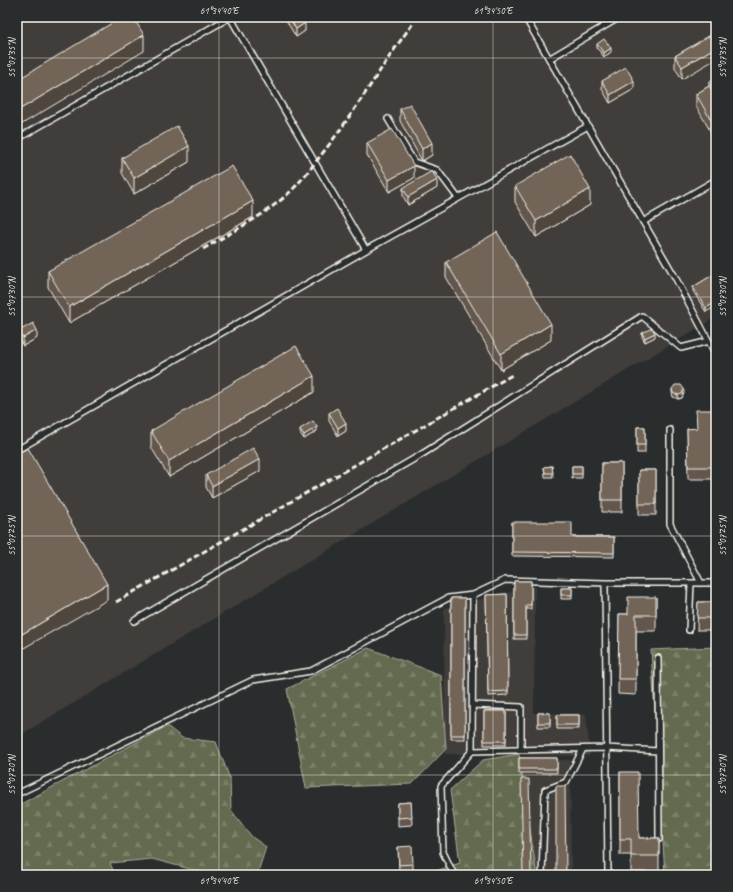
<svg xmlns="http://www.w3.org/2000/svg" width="733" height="892" viewBox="0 0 733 892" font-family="Caveat,sans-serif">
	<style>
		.built { fill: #403e3b }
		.forest { fill: url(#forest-firs); stroke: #acae9c }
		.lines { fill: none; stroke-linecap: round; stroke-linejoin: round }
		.service-casing { stroke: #f4f1e8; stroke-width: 8 }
		.service { stroke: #2a2d2e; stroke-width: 5 }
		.rail { stroke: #f4f1e8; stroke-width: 3; stroke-dasharray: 6 3; stroke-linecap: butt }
		.wall { fill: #62574d; stroke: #f4f1e8 }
		.shaded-wall { fill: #50473e; stroke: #f4f1e8 }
		.building { fill: #726559; stroke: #f4f1e8 }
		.ticks { fill: none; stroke: #f4f1e8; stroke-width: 1; stroke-opacity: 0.45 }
		.neatline { fill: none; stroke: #f4f1e8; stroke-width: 1.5 }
		.ticks-label { font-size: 10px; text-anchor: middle; fill: #f4f1e8 }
	</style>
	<defs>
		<pattern id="forest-firs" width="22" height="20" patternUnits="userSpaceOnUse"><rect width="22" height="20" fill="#646a50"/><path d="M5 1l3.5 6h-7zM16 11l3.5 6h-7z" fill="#7b8069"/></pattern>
	</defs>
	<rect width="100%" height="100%" fill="#2a2d2e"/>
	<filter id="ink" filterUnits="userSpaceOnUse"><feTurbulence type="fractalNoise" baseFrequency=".025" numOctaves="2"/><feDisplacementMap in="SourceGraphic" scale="8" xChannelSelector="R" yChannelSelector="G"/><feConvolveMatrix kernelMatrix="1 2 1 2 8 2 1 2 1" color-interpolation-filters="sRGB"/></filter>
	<g filter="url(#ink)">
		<path class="built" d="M17,17H716V317L17,737Z
			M535,586L534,713L586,714L590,756L445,754L444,608Z
			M515,760H570L571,875H516Z"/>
		<path class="forest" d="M716,647V875H665L651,650Z
			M368,648L441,675L446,749L412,784L306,788L287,689Z
			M167,726L182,738L216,742L230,779L231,810L252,837L266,847L257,875H213L152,859L110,863L115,875H17V806Z
			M519,754L536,870L532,875H424L460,863L450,790L483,760Z"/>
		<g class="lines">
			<defs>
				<path id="service" d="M230,17L366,250
					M525,17L675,277L716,355
					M549,59L620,17
					M388,119L414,162L437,170L458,198
					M17,139L230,17
					M643,222L716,180
					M670,430V524L701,583
					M17,450L366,250L588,126
					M605,583L608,875
					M134,621L419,456L642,316L681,348L709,341
					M689,630L691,583
					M658,658L659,839
					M473,705L521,707V750
					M472,751L606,748L658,751
					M17,794L253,680L311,671L448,598L473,595L505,580L605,583H716
					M454,875L443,852L441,786L472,751L473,595
					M542,875L545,790L566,782L583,749"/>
			</defs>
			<use href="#service" class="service-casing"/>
			<use href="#service" class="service"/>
			<path class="rail" d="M203,249C233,231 264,216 290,192C303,179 314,164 325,150C357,109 383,63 414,22
				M116,602L512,375"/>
		</g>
		<path class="wall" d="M284,17H302L305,31L296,37Z
			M716,32L682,79L675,68V56Z
			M597,44L611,52L604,57L597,48Z
			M716,78V141L696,106V94L709,86V82Z
			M602,81L634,89L610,103L602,89Z
			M400,109L432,155L422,161L400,121Z
			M367,143L414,178L389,192L367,155Z
			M122,158L189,162L134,194L122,173Z
			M515,186L590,205L536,237L515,202Z
			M403,188H437L408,205L403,196Z
			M253,217L69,323L48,287V271Z
			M446,262L551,340L501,370L446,277Z
			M716,273L706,312L693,291V287Z
			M19,331L37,338L23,346L19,339Z
			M642,333L655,337L645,342L642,337Z
			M672,389L684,393L682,398L678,399L673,397L672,393Z
			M314,392L169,477L151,447V431Z
			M716,410V479H688L687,429H697Z
			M329,413L346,431L338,436L329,421Z
			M637,427H645V453H637Z
			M300,429L317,431L304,439L300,433Z
			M602,463H622V512H602Z
			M552,466L553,477H545L544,467Z
			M572,466H582V478H572Z
			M639,470H656V515H639Z
			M260,471L212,498L206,487V475Z
			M512,522L572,537H614V557L512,556Z
			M514,581H531V609H526V639H514Z
			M561,588H572V599H561Z
			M507,594L508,695L488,696L486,595Z
			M656,597V631H636V695L618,694L619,614H628Z
			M451,598H465V739H451Z
			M698,602H716V630H697Z
			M484,711H506V745H484Z
			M538,713H550V727H538Z
			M557,715H579V729H557Z
			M519,758H557V773H519Z
			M620,772L639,838H659V872H631V855H620Z
			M411,802L412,825L398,826V803Z
			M398,847L413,864V872L399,873Z"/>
		<path class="shaded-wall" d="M305,23V31L296,37V29Z
			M144,35V51L17,127V111Z
			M716,47V59L682,79V67Z
			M611,48V52L604,57V53Z
			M634,81V89L610,103V95Z
			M432,143V155L422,161V149Z
			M189,146V162L134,194V178Z
			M414,166V178L389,192V180Z
			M437,180V188L408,205V197Z
			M590,189V205L536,237V221Z
			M253,201V217L69,323V307Z
			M716,302V306L706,312V308Z
			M551,324V340L501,370V354Z
			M37,330V338L23,346V338Z
			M655,333V337L645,342V338Z
			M314,376V392L169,477V461Z
			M684,389V393L682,398L678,399V395Z
			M346,423V431L338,436V428Z
			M317,427V431L304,439V435Z
			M260,459V471L212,498V486Z
			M107,584V600L17,652V637Z"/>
		<path class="building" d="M122,17H133L144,35L17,111V80Z
			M289,17H302L305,23L296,29Z
			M716,32V47L682,67L675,56Z
			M604,39L611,48L604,53L597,44Z
			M626,67L634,81L610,95L602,81Z
			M716,78V93L709,82Z
			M709,86L716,97V129L696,94Z
			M410,104L432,143L422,149L400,109Z
			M177,126L189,146L134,178L122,158Z
			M392,129L414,166L389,180L367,143Z
			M570,154L590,189L536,221L515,186Z
			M232,166L253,201L69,307L48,271Z
			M432,171L437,180L408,197L403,188Z
			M497,232L551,324L501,354L446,262Z
			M716,273V302L706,308L693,287Z
			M33,323L37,330L23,338L19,331Z
			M652,328L655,333L645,338L642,333Z
			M296,346L314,376L169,461L151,431Z
			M675,385H681L684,389L682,394L678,395L673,393L672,389Z
			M337,408L346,423L338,428L329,413Z
			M696,410H716V467H688L687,429L697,428Z
			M313,421L317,427L304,435L300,429Z
			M637,427H645V445H637Z
			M28,448L107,584L17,637V603L19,602L17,599V454Z
			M253,448L260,459L212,486L206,475Z
			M602,463H622V500H602Z
			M552,466L553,473H545L544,467Z
			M572,466H582V474H572Z
			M639,470H656V504H639Z
			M512,522H572V537H614V553L512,552Z
			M514,581H531V605H526V635H514Z
			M561,588H572V595H561Z
			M507,594L508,691L488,692L486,595Z
			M628,597H656V615H636V679H618L619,614H628Z
			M451,598H465V735H451Z
			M698,602H716V618H697Z
			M484,711H506V741H484Z
			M538,713H550V723H538Z
			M557,715H579V725H557Z
			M519,758H557V769H519Z
			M620,772H638L639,838H659V856H631V839H620Z
			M521,779H529L531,875H523Z
			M556,786H565L566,875H556Z
			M411,802L412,817L398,818V803Z
			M412,846L413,864L399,865L398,847Z"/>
	</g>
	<path class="ticks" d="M219,17V875M493,17V875M17,58H716M17,297H716M17,536H716M17,775H716"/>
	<rect width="733" height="892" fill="none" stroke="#2a2d2e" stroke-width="44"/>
	<rect x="22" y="22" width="689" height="848" class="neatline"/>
	<g class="ticks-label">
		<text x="219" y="14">61°34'40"E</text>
		<text x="493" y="14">61°34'50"E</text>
		<text transform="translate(11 58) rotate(-90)" y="4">55°07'35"N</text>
		<text transform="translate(722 58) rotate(-90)" y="4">55°07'35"N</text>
		<text transform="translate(11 297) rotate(-90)" y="4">55°07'30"N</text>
		<text transform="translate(722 297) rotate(-90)" y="4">55°07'30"N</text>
		<text transform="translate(11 536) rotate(-90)" y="4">55°07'25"N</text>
		<text transform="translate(722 536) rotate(-90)" y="4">55°07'25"N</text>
		<text transform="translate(11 775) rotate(-90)" y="4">55°07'20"N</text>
		<text transform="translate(722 775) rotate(-90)" y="4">55°07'20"N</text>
		<text x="219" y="884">61°34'40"E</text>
		<text x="493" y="884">61°34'50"E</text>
	</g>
</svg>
